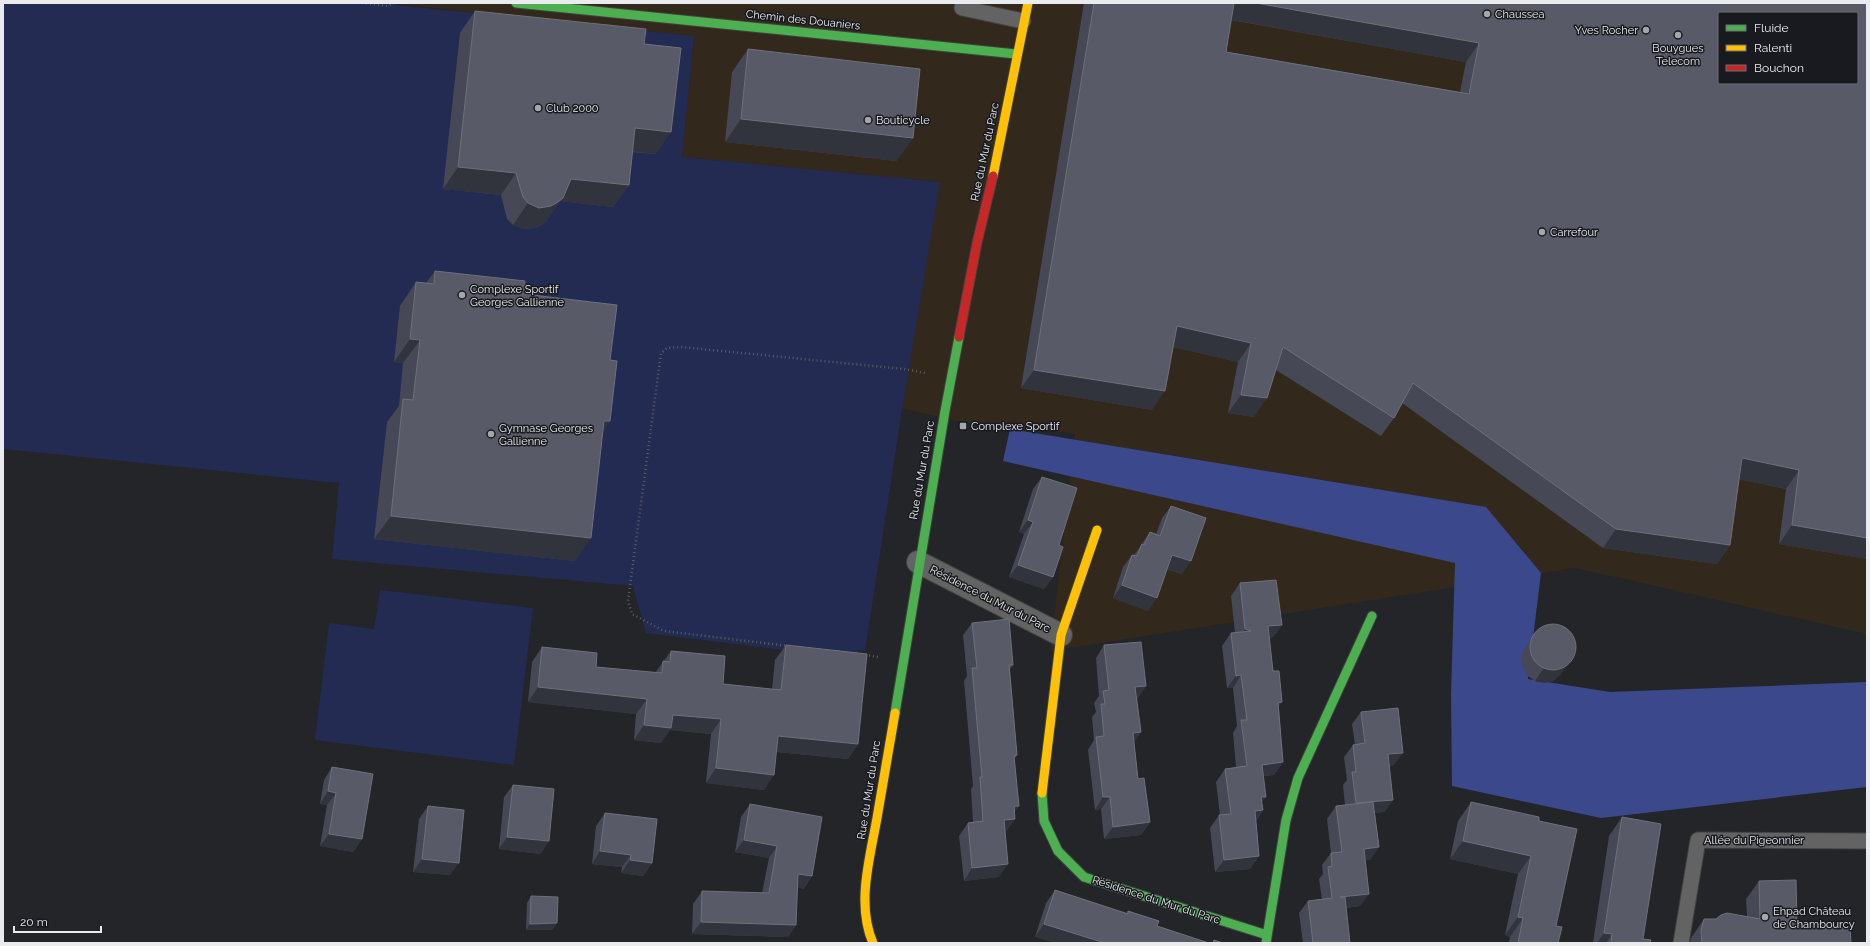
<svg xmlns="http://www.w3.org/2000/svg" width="1870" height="946" viewBox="0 0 1870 946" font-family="Raleway,sans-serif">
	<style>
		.commercial { fill: #32281c; fill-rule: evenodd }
		.green { fill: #232b53 }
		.forest { fill: #3b488b }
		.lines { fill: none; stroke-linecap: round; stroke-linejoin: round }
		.lane-casing { stroke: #404143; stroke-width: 17 }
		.street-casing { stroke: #404143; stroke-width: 24 }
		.fast-casing { stroke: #404143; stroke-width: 11 }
		.slow-casing { stroke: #404143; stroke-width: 11 }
		.jam-casing { stroke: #404143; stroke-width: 11 }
		.path { stroke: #5d5c5e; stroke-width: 2.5; stroke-dasharray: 1 3; stroke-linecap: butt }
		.lane { stroke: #646364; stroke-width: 15 }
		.street { stroke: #646364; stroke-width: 22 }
		.fast { stroke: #4caf50; stroke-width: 9 }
		.slow { stroke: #ffc107; stroke-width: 9 }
		.jam { stroke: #c62828; stroke-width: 9 }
		.wall { fill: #464856; fill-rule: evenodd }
		.shaded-wall { fill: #31333d }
		.building { fill: #585a67; stroke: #6e707c; fill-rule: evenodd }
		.poi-dot { fill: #a4a6a9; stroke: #191a1f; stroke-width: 1.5 }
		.labels { text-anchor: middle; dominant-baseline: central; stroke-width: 3; stroke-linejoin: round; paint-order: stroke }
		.poi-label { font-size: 11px; fill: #e9ebee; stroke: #191a1f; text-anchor: start }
		.street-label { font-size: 11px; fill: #e9ebee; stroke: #191a1f }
	</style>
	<rect width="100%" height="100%" fill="#232528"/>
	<path class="commercial" d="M396,3H1867V634L1575,568L1050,651L1075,433L991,428L902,409L940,182L682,157L694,36L396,4ZM1719,13H1857V83H1719Z"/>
	<path class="green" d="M3,3H396V5L694,36L682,157L940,182L901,416L865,651L858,650L857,659L646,633L633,586L332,559L339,483L3,449Z
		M380,590L533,608L514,765L315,740L329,623L374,629Z"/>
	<path class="forest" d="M1010,429L1486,507L1541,573L1528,679L1610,692L1867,682V787L1601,818L1452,786L1451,694L1455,563L1003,461Z"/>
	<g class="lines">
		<defs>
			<path id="lane" d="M963,3L962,8L1023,21
				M1681,943L1698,840L1867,841"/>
			<path id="street" d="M918,562L1061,635"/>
			<path id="fast" d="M516,3L1016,54
				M895,713L945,411L959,337
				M1042,793L1044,821L1058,851L1084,877L1267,935
				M1266,943L1286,820L1298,778L1372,616"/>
			<path id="slow" d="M993,176L1028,3
				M1042,793L1061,635L1097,530
				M873,943C856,904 870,858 877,818C883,783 889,748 895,713"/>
			<path id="jam" d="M959,337L977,243L993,176"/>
		</defs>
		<use href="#lane" class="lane-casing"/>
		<use href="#street" class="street-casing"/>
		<use href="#fast" class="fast-casing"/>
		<use href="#slow" class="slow-casing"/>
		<use href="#jam" class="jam-casing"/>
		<path class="path" d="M362,3L388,6L394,3
			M789,646L664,631L632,614L628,601L661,353L667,348L681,347L904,369L925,373
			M865,655L878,657"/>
		<use href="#lane" class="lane"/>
		<use href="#street" class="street"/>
		<use href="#fast" class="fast"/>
		<use href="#slow" class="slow"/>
		<use href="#jam" class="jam"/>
	</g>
	<path class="wall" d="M1084,3H1867V559L1779,544L1786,489L1739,479L1730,545L1717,564L1603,548L1402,403L1394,418L1381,436L1276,370L1254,417L1228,413L1238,362L1173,347L1152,410L1021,388ZM1231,20L1466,62L1460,92L1226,52Z
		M475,11L644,44L656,154L632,152L629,185L613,207L560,201L547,220L543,224L535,228L523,229L513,225L507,219L501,195L443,189L460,33Z
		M748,49L913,138L896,161L725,142L732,72Z
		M435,271L524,294L610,360V421L602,433L575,561L374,539L387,422L399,406L403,363L394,362L400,306L416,282L426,283Z
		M1042,477L1059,545L1053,577L1044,589L1009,577L1024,534L1019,532L1033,489Z
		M1171,506L1182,574L1167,569L1148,611L1113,598L1123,567L1132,555H1134L1150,532L1156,534L1162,518Z
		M1240,583L1282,625L1273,637L1269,638L1273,671L1279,708L1283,762L1274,775L1263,776L1262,803L1263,810L1256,821L1259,856L1250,869L1215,872L1210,828L1219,815H1220L1216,782L1225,769L1236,767L1233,733L1237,726L1233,688H1227L1222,646L1231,633H1235L1231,596Z
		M972,623L1013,665L1010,669L1017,755L1014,760L1019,806L1014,813L1015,819L1005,832L999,877L964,881L959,836L968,823L973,822L971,789L973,786L964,681L967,676L963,635Z
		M1537,631L1574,655L1560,675L1553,681L1544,683L1535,681L1528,676L1523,668L1521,659L1523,651Z
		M786,645L858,744L848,759L777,752L764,790L706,783L711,734L670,730L661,743L634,740L636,714L528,702L532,662L542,647L596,667L655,673L671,651L723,684L772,689L775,660Z
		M1104,645L1146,686L1137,699L1141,732L1134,742L1138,779L1150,822L1141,835L1104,839L1101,809L1095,810L1088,750L1094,740L1092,717L1096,712L1094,703L1099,696L1096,658Z
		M1361,712L1394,765L1389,766L1393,800L1384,812L1375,813L1379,847L1370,860H1365L1360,906L1346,908L1350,943H1303L1299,913L1308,901L1322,899L1319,879L1323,874L1322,865L1331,853L1327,819L1336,806L1345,805L1343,785L1347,780L1344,757L1353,745H1355L1352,724Z
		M332,767L362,839L353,852L320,846L327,805L320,804L324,780Z
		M513,785L541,854L499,849L504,797Z
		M1471,802L1539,821L1556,926L1558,943H1509L1510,937L1505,935L1518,874L1450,859L1458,821Z
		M750,804L812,876L804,889L797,887L796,925L788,937L692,934L693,904L702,891L762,893L769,858L735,852L741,817Z
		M428,806L450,875L413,872L419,819Z
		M605,813L652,863L643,876L621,873L622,867L592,864L596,826Z
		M1622,817L1643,939L1650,943H1593L1609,836Z
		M1759,881L1797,925L1826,928L1851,943H1690L1691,938L1704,919H1716L1747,916L1746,899Z
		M1055,890L1127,913L1128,911L1159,921L1035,937L1046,903Z
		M531,896L557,923L552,930H526L527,903Z"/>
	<path class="shaded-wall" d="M1232,3H1256L1479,43L1466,62L1222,18Z
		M741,119L913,138L896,161L725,142Z
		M635,128L671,132L656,154L620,150Z
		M458,167L516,173L501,195L443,189Z
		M571,179L629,185L613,207L560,201L547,220L543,224L535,228L523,229L513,225L528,203Z
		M1177,326L1251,343L1238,362L1164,345Z
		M410,339L420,340L403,363L394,362Z
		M1034,370L1165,391L1152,410L1021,388Z
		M1241,395L1267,398L1254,417L1228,413Z
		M604,421H610L594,445Z
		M1742,458L1799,470L1786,489L1729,477Z
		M391,516L591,538L575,561L374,539Z
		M1028,520L1033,522L1024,534L1019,532Z
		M1792,525L1867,538V559L1779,544Z
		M1616,529L1730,545L1717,564L1603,548Z
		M1172,555L1191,561L1182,574L1163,567Z
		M1018,565L1053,577L1044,589L1009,577Z
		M1122,585L1157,598L1148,611L1113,598Z
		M1282,625L1273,637L1259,639L1268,626Z
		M1245,629L1251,631L1236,642Z
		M1569,663L1560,675L1553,681L1544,683L1535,681L1544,668Z
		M1241,675L1233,688H1227L1236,676Z
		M1146,686L1137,699L1127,700L1135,687Z
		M538,687L647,699L636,714L528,702Z
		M1282,702L1274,715L1278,703Z
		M673,715L721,719L711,734L670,730L661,743L634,740L644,725Z
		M1141,732L1132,745L1133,733Z
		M778,736L858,744L848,759L768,751Z
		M1403,753L1394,765L1379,767L1388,754Z
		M1283,762L1274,775L1253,777L1262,765Z
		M716,768L774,775L764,790L706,783Z
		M328,791L336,793L327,805L320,804Z
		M1103,797H1110L1101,809L1095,810Z
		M1261,797H1266L1257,809Z
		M1393,800L1384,812L1347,816L1356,803Z
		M1014,806H1019L1010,819Z
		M1263,810L1254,823L1255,811Z
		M1015,819L1006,832L995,833L1004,820Z
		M1150,822L1141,835L1104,839L1113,827Z
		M329,834L362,839L353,852L320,846Z
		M507,837L549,841L541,854L499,849Z
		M744,840L777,846L769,858L735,852Z
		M1463,841L1531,856L1518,874L1450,859Z
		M1379,847L1370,860L1355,861L1364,849Z
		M600,851L631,855L622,867L592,864Z
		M1259,856L1250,869L1215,872L1224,860Z
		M422,859L459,863L450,875L413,872Z
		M630,860L652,863L643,876L621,873Z
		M1008,864L999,877L964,881L972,868Z
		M798,874L812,876L804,889L789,886Z
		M1369,894L1360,906L1331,910L1340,897Z
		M1518,917L1523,918L1510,937L1505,935Z
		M701,922L796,925L788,937L692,934Z
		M557,923L552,930H526L530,924Z
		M1044,924L1105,943H1054L1035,937Z
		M1604,933L1612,934L1606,943H1597Z"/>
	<path class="building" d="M1094,3H1234L1226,52L1469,94L1479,43L1256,3H1867V538L1792,525L1799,470L1742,458L1730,545L1616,529L1413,383L1394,418L1283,347L1267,398L1241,395L1251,343L1177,326L1165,391L1034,370ZM1719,13H1857V83H1719Z
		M475,11L646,29L644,44L681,48L671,132L635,128L629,185L571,179L563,198L558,202L551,206L539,208L528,203L523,197L516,173L458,167Z
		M748,49L920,69L913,138L741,119Z
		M435,271L525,281L524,294L617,305L610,360L617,361L610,421H604L591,538L391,516L403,399L413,400L420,340L410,339L416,282L434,284Z
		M1042,477L1077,488L1059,545L1063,547L1053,577L1018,565L1033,522L1028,520Z
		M1171,506L1206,518L1191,561L1172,555L1157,598L1122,585L1132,555L1137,556L1142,544L1144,545L1150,532L1160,536Z
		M1276,580L1282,625L1268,626L1273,671H1279L1282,702L1278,703L1283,762L1262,765L1266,797H1261L1263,810L1255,811L1259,856L1224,860L1219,815L1231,814L1225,769L1247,766L1241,720H1247L1241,675L1236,676L1231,633L1251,631L1245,629L1240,583Z
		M1009,619L1013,665H1009L1017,755L1014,756L1019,806H1014L1015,819L1004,820L1008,864L972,868L968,823L983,821L980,777H982L972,668H977L972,623Z
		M1530 647a23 23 0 1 1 46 0a23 23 0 1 1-46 0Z
		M1141,642L1146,686L1135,687L1141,732L1133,733L1138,779L1144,778L1150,822L1113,827L1110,797H1103L1096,737L1104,736L1101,704H1105L1103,691L1109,690L1104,645Z
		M786,645L867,654L858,744L778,736L774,775L716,768L721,719L673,715L671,728L644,725L647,699L538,687L542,647L597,653L596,667L662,673L663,661L670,662L671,651L725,656L723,684L781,690Z
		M1398,708L1403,753L1388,754L1393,800L1356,803L1352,772H1356L1353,745L1365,743L1361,712Z
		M332,767L373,774L362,839L329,834L336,793L328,791Z
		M513,785L554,789L549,841L507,837Z
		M1373,802L1379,847L1364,849L1369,894L1340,897H1345L1350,943H1313L1308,901L1332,898L1328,867L1332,866L1331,853L1342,852L1336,806Z
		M1471,802L1539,817V821L1577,829L1556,926L1562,927L1558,943H1518L1523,918L1518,917L1531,856L1463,841Z
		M750,804L822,817L812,876L798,874L796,925L701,922L702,891L769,893L777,846L744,840Z
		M428,806L464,810L459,863L422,859Z
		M605,813L657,819L652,863L630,860L631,855L600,851Z
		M1622,817L1661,824L1643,939L1651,940L1650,943H1611L1612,934L1604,933Z
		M1796,880L1797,925H1826V928L1850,927L1851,943H1702L1701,930L1704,919H1716L1721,915L1727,913L1760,919L1759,881Z
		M1055,890L1128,914V911L1159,921L1157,926L1209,943H1105L1044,924Z
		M531,896L558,897L557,923L530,924Z
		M1214,940L1223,943H1213Z"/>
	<g class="poi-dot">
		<circle cx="1487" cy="14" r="4"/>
		<circle cx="1646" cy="30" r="4"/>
		<circle cx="1678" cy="35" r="4"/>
		<circle cx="538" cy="108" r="4"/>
		<circle cx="868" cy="120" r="4"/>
		<circle cx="1542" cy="232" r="4"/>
		<circle cx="462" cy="295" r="4"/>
		<rect x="959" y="422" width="8" height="8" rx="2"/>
		<circle cx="491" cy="434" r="4"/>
		<circle cx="1765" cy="917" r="4"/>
	</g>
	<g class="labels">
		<g class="poi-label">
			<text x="1495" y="14">Chaussea</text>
			<text x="1638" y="30" text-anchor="end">Yves Rocher</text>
			<text x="1678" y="48" text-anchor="middle">Bouygues<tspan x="1678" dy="13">Telecom</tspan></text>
			<text x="546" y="108">Club 2000</text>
			<text x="876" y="120">Bouticycle</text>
			<text x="1550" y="232">Carrefour</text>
			<text x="470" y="289">Complexe Sportif<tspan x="470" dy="13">Georges Gallienne</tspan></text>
			<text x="971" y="426">Complexe Sportif</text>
			<text x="499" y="428">Gymnase Georges<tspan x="499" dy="13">Gallienne</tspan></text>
			<text x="1773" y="911">Ehpad Château<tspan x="1773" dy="13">de Chambourcy</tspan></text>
		</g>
		<g class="street-label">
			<text transform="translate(803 20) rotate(6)">Chemin des Douaniers</text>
			<text transform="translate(985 152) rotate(-78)">Rue du Mur du Parc</text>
			<text transform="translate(922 470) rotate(-80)">Rue du Mur du Parc</text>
			<text transform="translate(990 599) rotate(27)">Résidence du Mur du Parc</text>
			<text transform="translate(869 790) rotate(-81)">Rue du Mur du Parc</text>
			<text x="1754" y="840">Allée du Pigeonnier</text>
			<text transform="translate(1156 900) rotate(18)">Résidence du Mur du Parc</text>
		</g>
	</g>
	<rect width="1870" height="946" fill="none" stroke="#e9ebee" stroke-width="8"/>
	<rect x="1718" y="12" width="140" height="72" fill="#191a1f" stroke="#6c6e72"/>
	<rect x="1726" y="25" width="20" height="6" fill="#4caf50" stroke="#6c6e72"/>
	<text x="1754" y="32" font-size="12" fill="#e9ebee">Fluide</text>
	<rect x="1726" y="45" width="20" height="6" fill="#ffc107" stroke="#6c6e72"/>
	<text x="1754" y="52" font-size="12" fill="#e9ebee">Ralenti</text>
	<rect x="1726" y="65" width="20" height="6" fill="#c62828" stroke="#6c6e72"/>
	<text x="1754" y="72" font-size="12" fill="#e9ebee">Bouchon</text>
	<path d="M14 926v6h87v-6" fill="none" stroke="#e9ebee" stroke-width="2"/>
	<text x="20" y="926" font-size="12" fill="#e9ebee" stroke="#191a1f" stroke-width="3" paint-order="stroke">20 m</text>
</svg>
